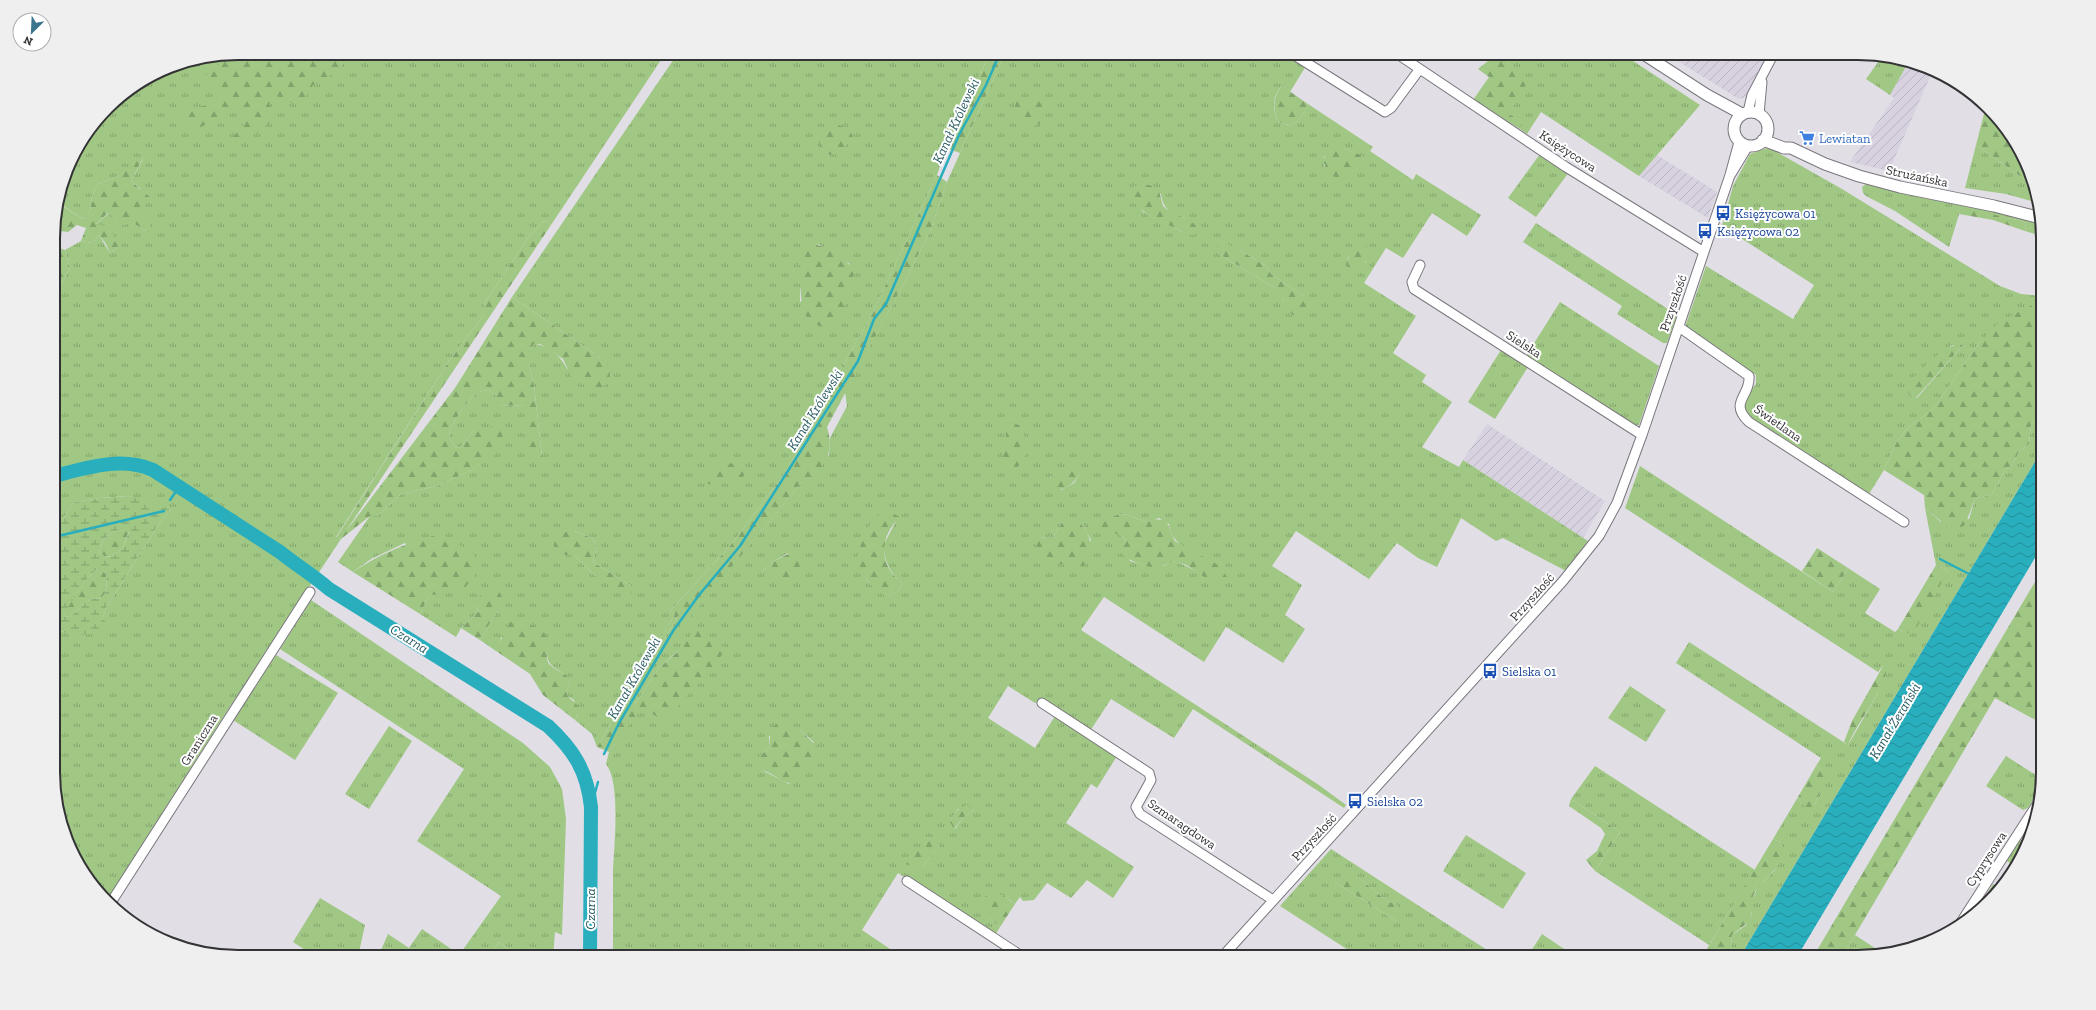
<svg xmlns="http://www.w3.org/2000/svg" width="2096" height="1010" viewBox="0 0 2096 1010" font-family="'Zilla Slab',serif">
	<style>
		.industrial { fill: url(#industrial-furrows) }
		.grass { fill: url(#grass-tufts); fill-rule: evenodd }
		.forest { fill: url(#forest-firs) }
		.wetland { fill: url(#wetland-marsh); fill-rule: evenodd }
		.water { fill: url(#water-waves) }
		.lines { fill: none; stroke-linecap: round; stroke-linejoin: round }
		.stream { stroke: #29aebe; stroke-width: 2.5 }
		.river { stroke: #29aebe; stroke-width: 14 }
		.minor-casing { stroke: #7a767e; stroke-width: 11 }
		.major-casing { stroke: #7a767e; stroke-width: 13 }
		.minor { stroke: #fff; stroke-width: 9 }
		.major { stroke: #fff; stroke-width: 11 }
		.labels { text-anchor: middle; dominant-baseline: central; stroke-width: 4; stroke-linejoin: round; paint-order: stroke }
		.shop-label { font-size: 13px; fill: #366cbe; stroke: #fff; text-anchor: start }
		.street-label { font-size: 13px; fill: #333235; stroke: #fff }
		.transit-label { font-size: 13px; fill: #164399; stroke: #fff; text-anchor: start }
		.water-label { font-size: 14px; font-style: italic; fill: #295c63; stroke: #fff }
		.rim { fill: none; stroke: #333235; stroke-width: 2 }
	</style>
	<defs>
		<pattern id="industrial-furrows" width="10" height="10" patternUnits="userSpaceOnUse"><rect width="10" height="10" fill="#d7d1e0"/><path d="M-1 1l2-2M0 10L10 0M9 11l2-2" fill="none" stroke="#b9b4c1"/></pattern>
		<pattern id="grass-tufts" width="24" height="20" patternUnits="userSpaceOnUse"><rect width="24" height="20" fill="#a0c884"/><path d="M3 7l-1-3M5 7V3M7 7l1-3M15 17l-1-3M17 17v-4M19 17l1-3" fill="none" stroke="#83a36d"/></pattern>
		<pattern id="forest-firs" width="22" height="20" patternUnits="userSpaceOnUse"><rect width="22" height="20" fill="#a0c884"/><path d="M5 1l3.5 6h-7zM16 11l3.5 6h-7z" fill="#83a36d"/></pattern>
		<pattern id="wetland-marsh" width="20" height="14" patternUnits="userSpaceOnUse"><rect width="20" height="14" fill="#a0c884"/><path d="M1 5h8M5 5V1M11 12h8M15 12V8" fill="none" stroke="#83a36d"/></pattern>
		<pattern id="water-waves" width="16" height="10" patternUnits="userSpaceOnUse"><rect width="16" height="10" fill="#29aebe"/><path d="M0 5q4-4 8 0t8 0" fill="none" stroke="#248e9b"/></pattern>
	</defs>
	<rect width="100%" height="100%" fill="#e1dee6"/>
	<path class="industrial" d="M1665,53H1751L1764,60L1746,97L1739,99Z
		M1908,63L1933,70L1889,171L1850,162L1894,98L1890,95Z
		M1657,155L1717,192L1708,218L1639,176Z
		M1487,424L1605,501L1583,538L1463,460Z"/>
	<path class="grass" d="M238,53H659L661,60L551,225L545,220L528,238L484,304V315L449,361L336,537L341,539L225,714L107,900L91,884L67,843L55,796L54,627L63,632L103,617L106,608L160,522L171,510L128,496L100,498L74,502L54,533V298L70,268L65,250L81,241L92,243L99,235L110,253L118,247L95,225L109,213L117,220L133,223L149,233L138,213L141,189L131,181L143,159L119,176L98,184L92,195L90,211L83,219L62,205L59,206L72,156L116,99L167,67Z
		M678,53H990L946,148L937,175L870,318L825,397L813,427L782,477L730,546L670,611L675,614L597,747L592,734L575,720L578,714L574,700L568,696L566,692L570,682C562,666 542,670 549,647L501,637L500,646L496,651L480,640L497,611L473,605L479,611L461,628L456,637L420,614L430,594L405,543L371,559L353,572L338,562L370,516H377L401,494L437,486L472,470L483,462L474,430L460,448L454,446L449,438L450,429L463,407L478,392L489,390L498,397L499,406L526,405V439L542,457L534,385L529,363V349L534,344C548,345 562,357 567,369L602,359L512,297ZM818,244L850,264L800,302V288ZM574,531L592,538L597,545L593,562L633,587L594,575L575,556Z
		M1005,53H1285L1306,66L1290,92L1282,86C1272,95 1272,112 1279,122C1295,130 1303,117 1308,104L1373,147L1370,151L1413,180L1416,174L1481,215L1467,236L1432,213L1403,258L1386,248L1364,283L1416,316L1393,353L1426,375L1422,382L1452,402L1422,447L1459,467L1463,460L1588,541L1566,571L1503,538L1496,541L1461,518L1437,567L1418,558L1397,543L1369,579L1296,531L1272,566L1302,585L1285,615L1305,629L1283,663L1226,627L1204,662L1104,597L1081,630L1319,785L1346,805L1344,808L1193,709L1174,738L1111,699L1090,731L1043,699L1035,703L1008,686L988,718L1035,748L1055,716L1117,756L1097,788L1091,784L1066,823L1134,867L1113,898L1087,880L1071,898L1047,883L1034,900L1023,901L1020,897L1015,904C1001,893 998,891 981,899L990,919L1000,927L995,935L898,873L862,930L902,957H613C613,928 613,899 613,870C614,846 621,783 606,764L609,752L684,645L659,668L636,703L629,698L678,616L686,621L802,482L829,455L830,438L847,406L845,392L903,285L931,229L947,182ZM1343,148L1355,153L1357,169L1344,175L1324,166V157ZM1161,194C1163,209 1171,214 1185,218L1183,232L1143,212L1133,198ZM1238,249L1266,266L1271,274L1303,296L1283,302L1281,294L1275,288L1219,254ZM1353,252L1366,256V263L1347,259ZM1058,474H1080L1074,483L1061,490L1050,477ZM1121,514L1128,515L1146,522L1159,518L1169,524C1171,542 1187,550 1203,557L1196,571L1178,562H1170L1164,566H1148L1130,561L1124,545L1126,540L1117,532H1110L1107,519ZM1071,520L1083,525L1091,540L1077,566L1054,562L1040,538L1054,536L1061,524ZM896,521L883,546C885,561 890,574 902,583L899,590L889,596L869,583L862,572L866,533L871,526ZM788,553L794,573L789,578L763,571L774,561ZM800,730L814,742L789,784L762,770L760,756L770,747L769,736ZM958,809H975L963,818L955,829L951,819ZM928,838L939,846L922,867Z
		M1516,53H1621L1700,105L1639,176L1541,112L1527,134L1520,129L1521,121L1509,114L1507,64Z
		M1881,58L1908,63L1890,95L1866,79Z
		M1976,145L2034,186L2039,203L2006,194L1965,188Z
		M1767,148L1773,150L1842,189L2000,286L2021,294L2042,296V300L1980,342L1934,408L1909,427L1896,443L1884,470L1869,494L1750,418C1738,406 1747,395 1756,384V375L1685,327L1706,266L1793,319L1814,285L1722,226L1733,186L1750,154ZM1952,345H1963L1917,398L1909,395L1907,385Z
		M1540,154L1569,172L1536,217L1508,198Z
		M1866,184L2025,218L2041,224L2042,236L2025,231L2026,223L2021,221L1961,208L1949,247L1895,211L1866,196L1863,193L1862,187Z
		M1536,223L1677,315L1667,343H1663L1617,314L1622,306L1523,242Z
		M1560,302L1659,366L1639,425H1635L1526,356Z
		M1501,350L1528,367L1495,419L1468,402Z
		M2034,422H2042V450L1740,957H1725L1731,947L1732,935L1745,926L1752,914L1751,902L1758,887L1775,870L1781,842L1773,839L1798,797L1801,804L1814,806L1820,793L1823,771L1816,766L1821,758L1676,663L1689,642L1848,745L1877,695L1886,673L1883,666L1878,672L1625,508L1640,466L1833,592L1848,568L1880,589L1865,613L1895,632L1898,629L1903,632L1948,571L1936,565L1925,508L1941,522L1969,519L1975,499L1992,494L2005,470L2012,465L2019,452L2029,444L2031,424Z
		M311,600L523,743L550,767L562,789L566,819L562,935L555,932L553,957H521L498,942L490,957H471L462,951L501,896L417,841L464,769L280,649Z
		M276,655L338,693L295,760L233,720Z
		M1630,686L1666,710L1646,742L1608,718Z
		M389,726L412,741L369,809L345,794Z
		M2006,756L2042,779L2039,790L2028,808L2023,810L1986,786Z
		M1595,766L1755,870L1709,945L1595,871L1620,832L1571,799Z
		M1466,835L1526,873L1503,909L1443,871Z
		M2022,840L2028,844L2015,866L2005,860L2018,841Z
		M1331,849L1498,957H1359L1280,906ZM1347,877H1358L1387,901L1396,904V921L1335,882Z
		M1993,884L2001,888L1985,905L1982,902Z
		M320,898L365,925L358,957H316L293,942Z
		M422,929L460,955L459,957H378L388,934L409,948Z
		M1542,934L1576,957H1527Z
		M1855,935L1884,954L1870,957H1842Z"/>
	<path class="forest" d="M248,53H286L295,61L322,53H348L339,71L313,85L305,99L289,103L267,90L272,116L265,130L251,134L233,146L227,144L244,124L240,109L192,131L178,117L191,108L214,104L219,92L203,78L227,58L248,56Z
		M990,53H1005L960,153L946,148Z
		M1498,53H1516L1507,64L1527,83L1509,114L1522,121L1520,129L1473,100L1489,77L1478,69Z
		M1282,86L1308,104C1303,117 1295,130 1279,122C1272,112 1273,95 1282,86Z
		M1026,98H1032L1047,106C1042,146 1010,115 1017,100Z
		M1986,106C2009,129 2026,155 2034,186L1976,145Z
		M835,124L847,128L853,136C841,156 823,165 817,136L827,127Z
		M1336,147L1343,148L1363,156L1361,166C1344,179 1330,185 1323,160L1329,151Z
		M137,158H143L131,181L151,198L138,213L151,224L149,233L133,223L119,226L117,220L108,213L96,224L106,226L113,234L118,247L110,253L106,244L99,235L92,243L81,241L86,228L77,225L68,232L53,230L59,206L61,205L83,219L90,211L92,195L98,184L119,176Z
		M937,175L947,182L931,229L903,285L827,427C835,453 825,469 802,482L686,622L678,616L629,698L636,703L659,668L676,653L696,629L727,649L665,722L642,707L609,752L597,747L675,614L670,611L730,546L782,477L813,427L825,397L870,318Z
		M1138,184C1158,185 1159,188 1163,206C1173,216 1188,216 1197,227L1195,235C1187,235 1182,231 1175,228C1161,221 1127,209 1132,188Z
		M1961,207L2021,221L2026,223L2025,231L1993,220L1959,214Z
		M545,220L551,225L346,531L455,388L512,297L602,359L609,366L610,378L604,386L599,389L586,386L572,378L563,359L540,344H534L529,349V363L534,385L542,457H534L526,439L525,405L498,406V397L489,390L478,392L463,407L450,429L449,438L454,446L460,448L474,430L494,426L501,430L504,443L497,453L472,470L437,486L401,494L377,516H370L341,539L336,538L449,361L484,315V304L528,238Z
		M1357,240H1365C1368,249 1368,260 1363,268L1353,271L1348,267L1346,262L1352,252L1354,243Z
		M809,244C826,244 847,258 854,272L848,298L834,329C802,324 802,311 800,283C799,271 798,260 800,248Z
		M1218,244H1227L1238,249L1266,266L1271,274L1303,296L1307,302L1308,313L1303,317C1285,317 1285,299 1275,288L1219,254L1217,250Z
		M53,246L65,250L70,268L54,298Z
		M2042,300V422H2034L2031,424L2029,444L2019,452L2012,465L2005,470L1992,494L1975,499L1965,525L1956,530L1949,528L1925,508L1924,495L1884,470L1896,443L1909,427L1934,408L1980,342L1999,322Z
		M1958,344L1963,345L1916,398L1909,395L1906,385C1919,373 1941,347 1958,344Z
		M1010,423L1019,425C1030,442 1031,462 1010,471L1000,464L1006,443V428Z
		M727,463C735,463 740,466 745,474L740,480C734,482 729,480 724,481C718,483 714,485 708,484L705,478C709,467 715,465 727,463Z
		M1071,469L1078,471L1080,474C1073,485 1060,495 1047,486C1046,476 1062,471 1071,469Z
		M882,512L892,513L900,517C879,537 878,565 902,583L899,590L889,596C872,593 867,576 855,566C859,547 866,524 882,512Z
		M1121,514L1128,515L1146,522L1151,519L1166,520L1175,541L1218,565L1227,577L1223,582C1204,584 1194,564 1176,562C1169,561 1166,566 1159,567C1150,569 1125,560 1121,552L1126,540C1117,529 1104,535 1094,526V522Z
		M1068,520C1087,518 1092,542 1091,556L1083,566C1067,567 1036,563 1036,541L1040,538L1054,536L1061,524Z
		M118,530L129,531L123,547L112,557L104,556L99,552C102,540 106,535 118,530Z
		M574,531L592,538L597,545L593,562L633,587L631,594L594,575L575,556L555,553L554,544L558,533Z
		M432,536C463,544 500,557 462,590L451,585L442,596L430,594L420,614L353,572C378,555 404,544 432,536Z
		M1817,548L1848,568L1833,592L1802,571Z
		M792,552L800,555C806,567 790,576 783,584L763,571L774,561Z
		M1936,565L1948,571L1918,625L1912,632L1905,633L1898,629Z
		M97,569H101L106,574C106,584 109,591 101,598C98,599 94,598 92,599C82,602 78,613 68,617L62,615L86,580Z
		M2042,570L2043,724L1995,698L1842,957H1813Z
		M489,588H497L502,597L497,611L480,640L461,628L479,611L472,604Z
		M512,621C525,622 550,628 549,646C549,652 545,658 549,664C555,670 564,672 569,679L570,682L566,692C571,705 585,701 575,720L543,695L530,674L496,651C503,641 501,630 512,621Z
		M1883,666L1887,669C1881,697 1859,719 1848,745L1844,742L1852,721Z
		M785,723L800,730L822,751L794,783C781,785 772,770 760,770V756L770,747V730L776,724Z
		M1816,766L1823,771L1825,774L1824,784L1814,806L1807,808L1801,804L1798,797Z
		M1571,799L1620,832L1595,871L1586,860L1597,851L1605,834L1601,828L1569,806Z
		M968,805L975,809L963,818L954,829L950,822C953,813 959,807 968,805Z
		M928,838L940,845L922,867L917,869L906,864Z
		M1773,839L1781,842C1790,866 1763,876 1754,894C1751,902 1754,911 1750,918C1747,926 1738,929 1732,935L1731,947L1725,957H1702Z
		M1341,877H1358L1387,901L1396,904L1401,910L1396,921L1335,882Z
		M994,892L1004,896L1015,904L1000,927L990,919L980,903L981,899Z
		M498,942L521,957H490Z"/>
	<path class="wetland" d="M128,496L141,498L171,510L160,522L106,608L103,617L108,629C88,635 73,639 54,627V533L74,502L100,498ZM118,530L129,532L123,547L112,557L104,556L99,552C102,540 106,535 118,530ZM97,569L101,570L106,574C106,584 109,591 101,598C98,599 94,598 92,599C82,602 78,613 68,617L63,615L86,580Z"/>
	<path class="water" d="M2042,450V546L1797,957H1740Z"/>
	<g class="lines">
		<path class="stream" d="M170,500L179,487
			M54,537L164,511
			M1940,559L1971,575
			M604,754L619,723L673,631L699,595L740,546L858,361L874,319L886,304L959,135L986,85L1000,53
			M591,807L598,782"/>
		<path class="river" d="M54,476C86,468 121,456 153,470L280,552C296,565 313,575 329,589L548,726C574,750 587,771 591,807L590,957"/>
		<defs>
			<path id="minor" d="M1291,53L1385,112L1391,108L1419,70
				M1396,53L1566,167L1704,252
				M1748,112L1752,95L1774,53
				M1759,114L1762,82
				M1731,174L1748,146
				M1420,265L1412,282L1414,289L1642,435
				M1679,327L1749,376C1751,396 1728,402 1749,422L1904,522
				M1042,703L1149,773L1151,780L1136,807L1140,814L1273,900
				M907,881L1023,957
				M110,904L310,592
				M1958,927L2036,806
				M1222,957L1563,581L1599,536L1617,503L1642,435L1730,175L1739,142"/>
			<path id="major" d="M1642,53L1707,95L1742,114
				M1734 129a17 17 0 1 1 34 0a17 17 0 1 1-34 0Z
				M1763,140L1784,148H1791L1825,164L1859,176L1900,187L1994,206L2041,218"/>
		</defs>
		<use href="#minor" class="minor-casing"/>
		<use href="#major" class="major-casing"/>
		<use href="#minor" class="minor"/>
		<use href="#major" class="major"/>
	</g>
	<defs>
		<symbol id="supermarket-bare" viewBox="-9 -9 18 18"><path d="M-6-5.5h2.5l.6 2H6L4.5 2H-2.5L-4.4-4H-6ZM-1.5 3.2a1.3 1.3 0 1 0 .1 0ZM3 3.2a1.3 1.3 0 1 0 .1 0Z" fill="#3f7fe0" stroke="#fff" stroke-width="2.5" paint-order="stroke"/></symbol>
		<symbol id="bus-bare" viewBox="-9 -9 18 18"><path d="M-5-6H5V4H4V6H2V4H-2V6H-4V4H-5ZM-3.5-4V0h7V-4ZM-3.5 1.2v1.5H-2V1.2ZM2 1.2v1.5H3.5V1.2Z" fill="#1a4fb4" stroke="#fff" stroke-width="2.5" paint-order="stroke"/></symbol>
	</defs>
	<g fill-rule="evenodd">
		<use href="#supermarket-bare" x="1796" y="127" width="22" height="22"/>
		<use href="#bus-bare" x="1712" y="202" width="22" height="22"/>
		<use href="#bus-bare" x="1694" y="220" width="22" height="22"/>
		<use href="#bus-bare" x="1479" y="660" width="22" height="22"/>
		<use href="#bus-bare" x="1344" y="790" width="22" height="22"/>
	</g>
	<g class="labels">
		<g class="shop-label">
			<text x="1819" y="138">Lewiatan</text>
		</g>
		<g class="street-label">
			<text transform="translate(1568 151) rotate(33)">Księżycowa</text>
			<text transform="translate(1917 176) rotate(12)">Strużańska</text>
			<text transform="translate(1673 303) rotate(-71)">Przyszłość</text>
			<text transform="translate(1524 344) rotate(33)">Sielska</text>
			<text transform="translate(1778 423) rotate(35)">Świetlana</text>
			<text transform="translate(1532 597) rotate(-48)">Przyszłość</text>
			<text transform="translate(199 740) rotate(-58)">Graniczna</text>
			<text transform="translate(1182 824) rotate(34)">Szmaragdowa</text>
			<text transform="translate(1314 837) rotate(-47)">Przyszłość</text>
			<text transform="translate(1986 859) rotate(-57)">Cyprysowa</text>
		</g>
		<g class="transit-label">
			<text x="1735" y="213">Księżycowa 01</text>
			<text x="1717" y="231">Księżycowa 02</text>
			<text x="1502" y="671">Sielska 01</text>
			<text x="1367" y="801">Sielska 02</text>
		</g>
		<g class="water-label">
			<text transform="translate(956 121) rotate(-65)">Kanał Królewski</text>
			<text transform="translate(815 410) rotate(-58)">Kanał Królewski</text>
			<text transform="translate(409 639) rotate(32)">Czarna</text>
			<text transform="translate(634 678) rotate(-60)">Kanał Królewski</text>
			<text transform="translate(1895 721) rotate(-59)">Kanał Żerański</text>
			<text transform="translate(590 909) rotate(-90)">Czarna</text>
		</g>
	</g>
	<path d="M0 0H2096V1010H0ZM238 60H1858A178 178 0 0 1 2036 238V772A178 178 0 0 1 1858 950H238A178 178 0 0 1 60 772V238A178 178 0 0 1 238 60Z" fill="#efefef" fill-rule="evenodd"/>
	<path class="rim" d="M238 60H1858A178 178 0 0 1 2036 238V772A178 178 0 0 1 1858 950H238A178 178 0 0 1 60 772V238A178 178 0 0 1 238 60Z"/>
	<g transform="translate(32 32) rotate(204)"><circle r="19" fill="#ffffff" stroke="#adadae"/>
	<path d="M0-3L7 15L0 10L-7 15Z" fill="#3a748d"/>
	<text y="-6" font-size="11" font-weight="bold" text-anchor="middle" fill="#333235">N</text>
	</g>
</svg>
